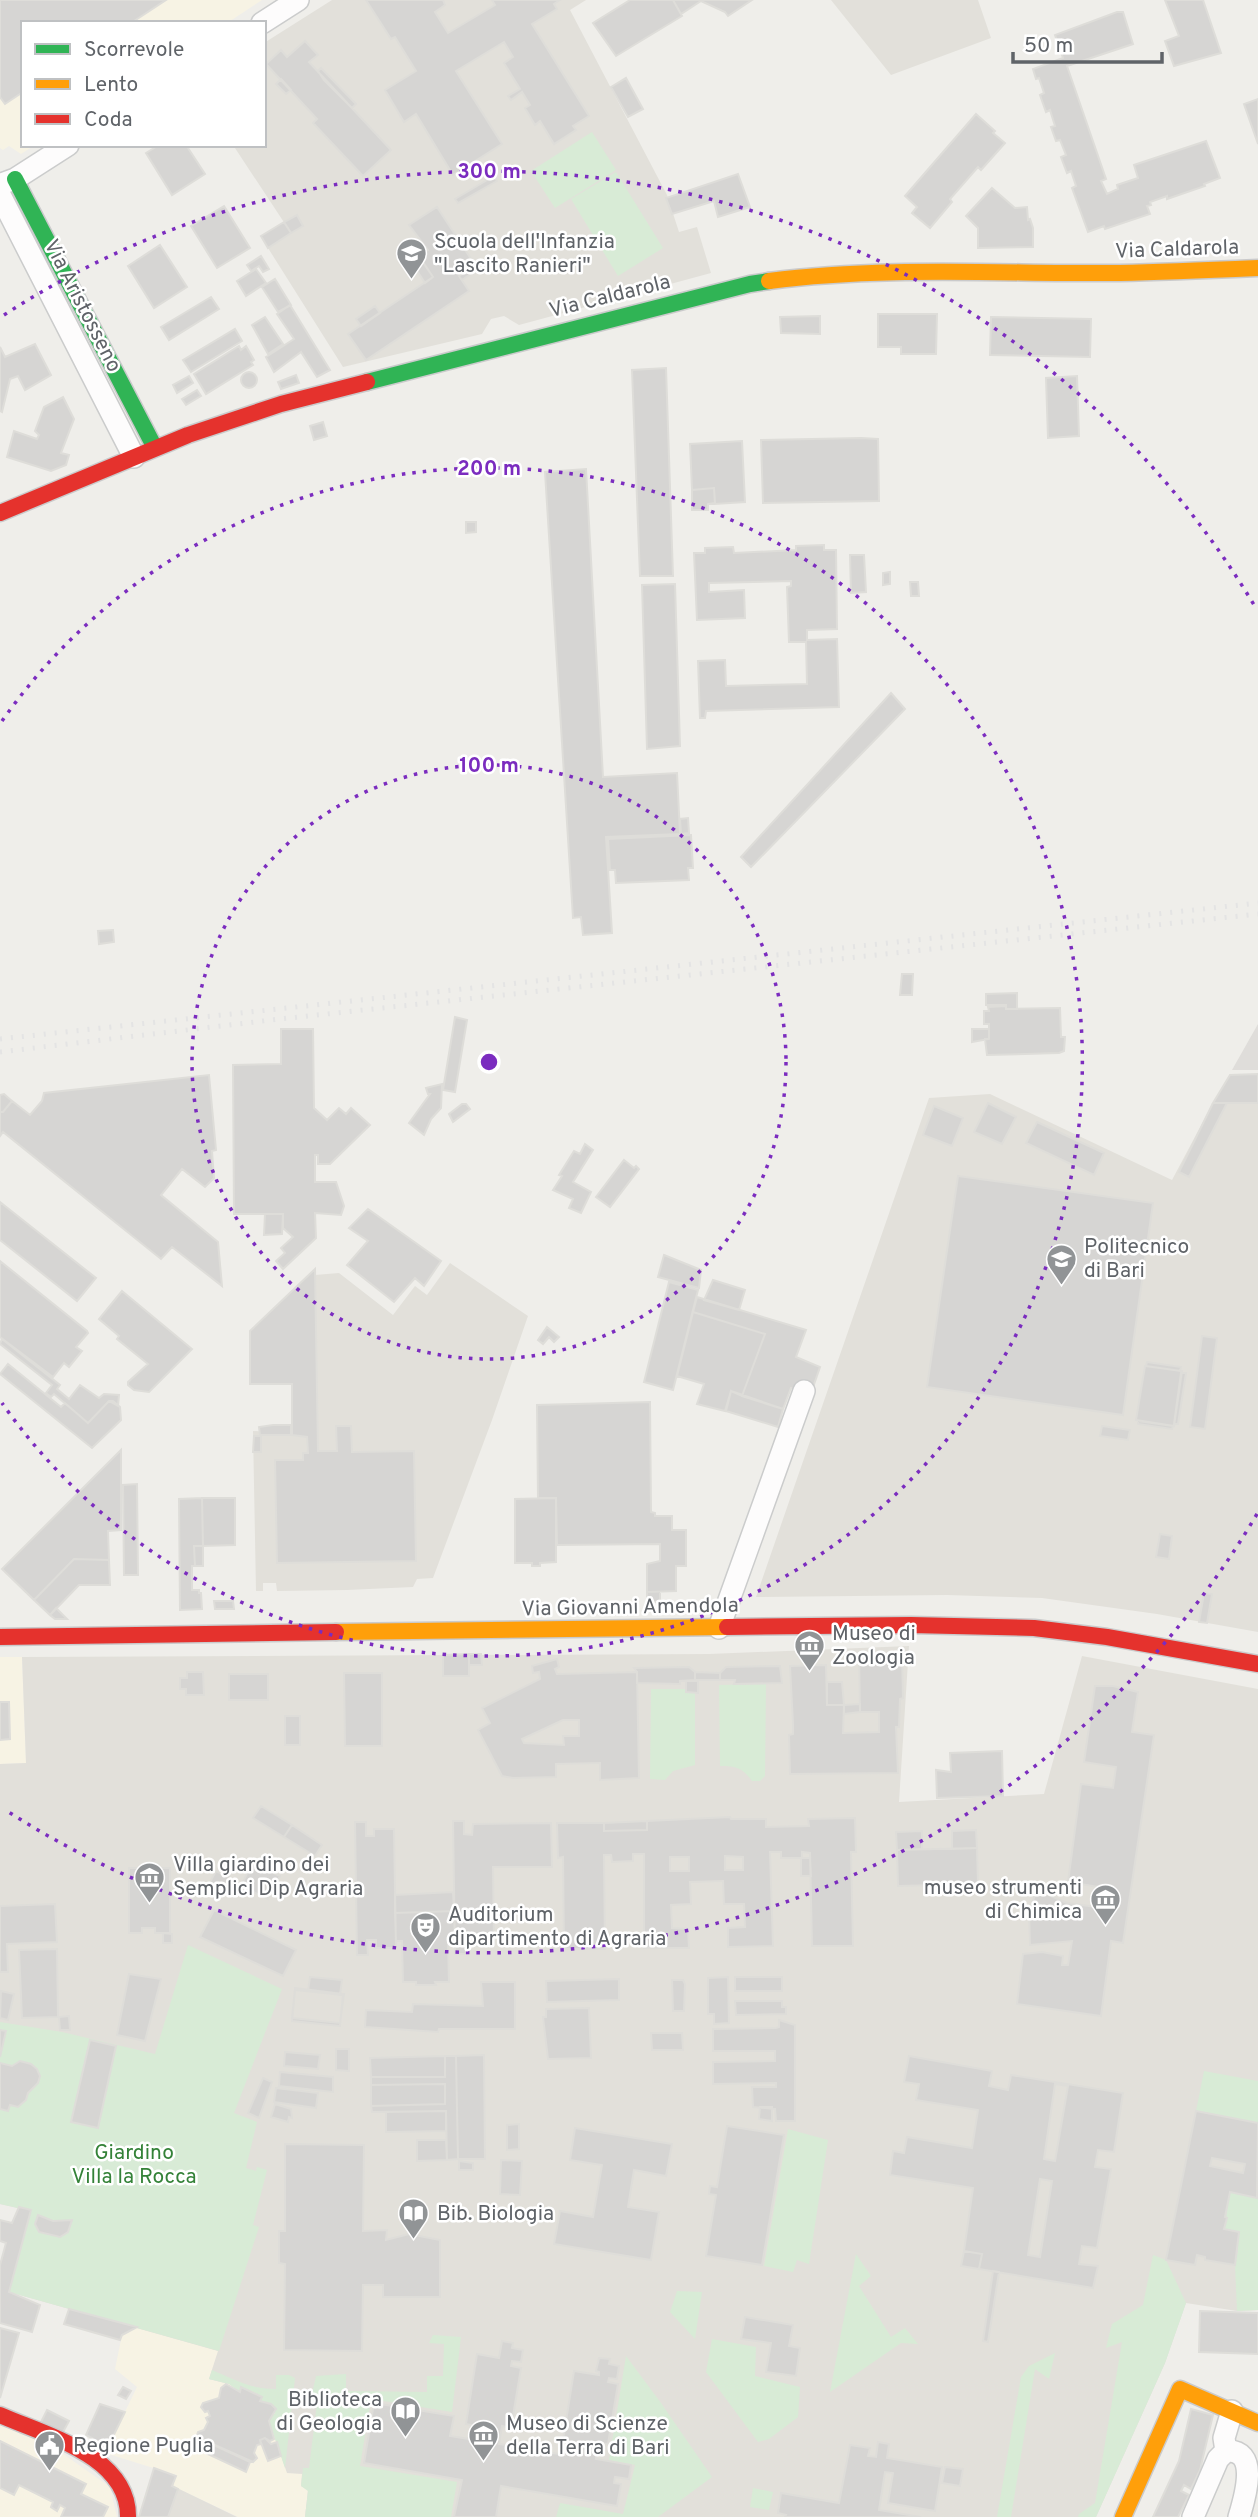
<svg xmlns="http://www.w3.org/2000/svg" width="1258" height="2517" viewBox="0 0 1258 2517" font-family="Overpass,sans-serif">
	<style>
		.commercial { fill: #f7f3e4 }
		.industrial { fill: #dfddda }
		.education { fill: #e2e0da }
		.green { fill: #d8ebd6 }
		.building { fill: #d6d5d3; stroke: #deddd9; stroke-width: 2; fill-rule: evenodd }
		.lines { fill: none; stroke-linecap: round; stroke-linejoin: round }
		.street-casing { stroke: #cbcccc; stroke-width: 24 }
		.fast-casing { stroke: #cacacb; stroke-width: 19 }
		.slow-casing { stroke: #cacacb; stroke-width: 19 }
		.jam-casing { stroke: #cacacb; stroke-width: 19 }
		.street { stroke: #fdfcfc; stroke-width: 21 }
		.fast { stroke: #30b455; stroke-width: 16 }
		.slow { stroke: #ff9f0a; stroke-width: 16 }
		.jam { stroke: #e5322d; stroke-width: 16 }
		.rail { stroke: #e4e4e4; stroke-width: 5; stroke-dasharray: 2 9; stroke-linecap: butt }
		.ring { fill: none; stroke: #7b2cbf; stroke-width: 3.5; stroke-dasharray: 3.5 7 }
		.labels { text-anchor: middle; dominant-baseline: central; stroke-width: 5; stroke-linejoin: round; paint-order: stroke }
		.poi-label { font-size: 21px; fill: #5f6368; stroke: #fff; text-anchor: start }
		.street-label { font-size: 21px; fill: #5f6368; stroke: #fff }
		.park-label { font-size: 21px; fill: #348238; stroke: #fff }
		.centre { fill: #7b2cbf; stroke: #fff; stroke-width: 3.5 }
		.ring-label { font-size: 21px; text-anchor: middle; font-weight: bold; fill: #7b2cbf; stroke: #fff; stroke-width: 5; stroke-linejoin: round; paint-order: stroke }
	</style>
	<rect width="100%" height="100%" fill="#efeeea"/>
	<path class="commercial" d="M0,0H262L227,23H23V145H35L21,154L9,146L3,150L0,148Z
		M0,1657H22L26,1763L0,1764Z
		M137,2327L219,2351L209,2379L229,2384L240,2391L241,2387L262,2397L261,2400L274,2406L275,2413L269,2422L275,2436L302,2474L308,2490L305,2517H238L172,2486L176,2475L105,2453L137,2387L115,2369L122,2335Z
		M0,2423L52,2446L110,2487L117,2517H0Z"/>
	<path class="industrial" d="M1258,1024V1070H1232Z"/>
	<path class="education" d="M332,0H586L570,10L667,195L679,232L697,227L711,273L519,325L504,316L491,319L482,334L343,367L268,248L291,233L233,145H264V43Z
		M831,0H978L991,38L891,75Z
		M990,1094L1172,1180L1213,1103H1258V1632L1157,1614L1042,1598L947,1595L756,1597L929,1098Z
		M450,1263L528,1316L492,1420L433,1578L417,1579L413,1587L347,1590L277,1591L276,1583H263V1591H256L253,1431L317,1434L315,1275L339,1273L393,1315L415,1286L427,1295Z
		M909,1646L899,1802L1044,1794L1082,1656L1258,1689V2310L1237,2311L1186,2303L1165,2363L1096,2517H305L308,2490L301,2486L302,2474L287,2473L269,2421L275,2413L274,2406L260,2401L262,2396L242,2387L240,2392L229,2384L209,2379L218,2351L9,2292L31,2211L0,2204V1764L26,1763L22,1657L709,1654Z
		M154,2468L176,2476L173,2486L237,2517H139Z"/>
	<path class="green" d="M592,132L616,170L555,208L531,171Z
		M616,172L663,248L618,276L571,199Z
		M766,1684L765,1776L760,1781H752C743,1768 736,1766 720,1766L719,1685Z
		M651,1689H695V1765L673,1771L665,1780L650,1779Z
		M188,1945L282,1989L234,2113L257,2122L246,2168L256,2171L257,2167L267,2170L253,2225L259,2227L219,2351L9,2292L31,2211L0,2204V2022L62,2032L155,2054Z
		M1204,2071L1258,2081V2123L1196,2111Z
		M788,2129L828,2140L809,2264L797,2260L793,2272L764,2266Z
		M1230,2192L1256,2198L1258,2192V2310L1237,2311L1235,2265L1238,2251H1235L1224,2229Z
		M856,2254L871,2276L859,2286L891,2337L905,2328L918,2344L901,2343L830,2392Z
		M1153,2255L1166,2260L1186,2303L1165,2363L1096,2517H1078L1079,2514L1095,2503L1122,2342L1106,2348L1112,2324L1143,2305Z
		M677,2291L702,2292L695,2339L670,2312Z
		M433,2335L461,2337L452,2412L371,2399L360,2466L457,2482L451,2517H305L308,2491L301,2486L303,2468H309L318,2395L312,2394L316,2376L346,2374V2391L427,2392V2376H443L444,2344L429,2343Z
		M712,2339L756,2347L755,2376L800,2387L798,2417L769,2439L758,2442L706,2372Z
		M1055,2353L1049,2379L1035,2369L1011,2517H997L1021,2377L1029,2366Z
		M626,2356L661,2403L712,2477L658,2517H556L560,2503L623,2514L635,2465L609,2460Z
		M212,2370C233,2379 253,2390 276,2389V2375H289L295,2378L285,2468L269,2421L275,2413L274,2406L260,2401L262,2396L242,2387L240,2392L229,2384L209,2379Z
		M753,2488L773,2492L769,2510L750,2507Z"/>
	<path class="building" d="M0,0H166L131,23H23V92L5,104L0,97Z
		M366,0H443L445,5L435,12L448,33L495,5L492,0H560L554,4L557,9L532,24L589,116L573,126L576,130L554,144L540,121L535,125L525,108L530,105L522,92L511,100L508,96L520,89L504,63L513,57L504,42L456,71L502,144L453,175L416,114L404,122L385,90L416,71L395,37L391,39Z
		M630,0H673L682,16L616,56L593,23Z
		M673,0H752L728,16L725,12L701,1L681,14Z
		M1165,0H1203L1221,53L1174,66L1165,41L1179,36Z
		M1117,12H1123L1133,44L1067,66L1106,179L1101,181L1107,194L1118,189L1117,185L1138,178L1134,165L1206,141L1220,178L1204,184L1205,186L1167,199V196L1150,202L1151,205L1147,206L1150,214L1105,229L1104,226L1088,232L1072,188L1076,186L1071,171L1067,173L1061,157L1066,155L1060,140L1056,141L1051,127L1055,126L1050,110L1046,112L1040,95L1044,93L1039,78L1036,79L1033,69L1063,58L1055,35Z
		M305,41L318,55L309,62L391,150L363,176L313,123L317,119L266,64L281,50L287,57Z
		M321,68L356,104L352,108L324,80L318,71Z
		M626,78L643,109L628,117L611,87Z
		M281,79L291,90L286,94L276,84Z
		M1258,99V144L1244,104Z
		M976,114L995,131L993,133L1005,143L981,170L978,167L950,199L952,202L930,228L912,213L917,207L905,196Z
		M159,145H186L205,174L172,195L146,153Z
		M738,174L750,207L718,217L714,201L672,214L666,198Z
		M494,176L497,181L458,203L455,199Z
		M992,188L1015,208L1027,207L1028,220L1030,219L1033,228V247L978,248V228L966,216Z
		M224,206L250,248L217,268L191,226Z
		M437,207L475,265L459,276L469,291L366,360L348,334L433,277L419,256L428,250L409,225Z
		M297,215L303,226L291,233L284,222Z
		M284,222L291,233L268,248L261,236Z
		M160,245L187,287L154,308L128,266Z
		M261,256L269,269L263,272L259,266L251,271L247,265Z
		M422,261L433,277L425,283L414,266Z
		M472,267L475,271L462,280L459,276Z
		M256,269L266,283L246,296L237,281Z
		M275,279L291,305L278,312L262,287Z
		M211,297L219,309L169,340L161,327Z
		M290,305L330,370L317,377L301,352L274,372L266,357L294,339L277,314Z
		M375,306L380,313L361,326L356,319Z
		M878,314H937L936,354H901V347H878Z
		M820,316V334L781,333L780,317Z
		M265,317L283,344L268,354L252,325Z
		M991,317L1091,319L1090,357L990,355Z
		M235,329L242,341L191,372L183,360Z
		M35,344L51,375L25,390L18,376L10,379L2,412L0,411V347L5,357Z
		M239,346L241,350L246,346L254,360L251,362L253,365L206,394L194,374Z
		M666,368L673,576H640L632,370Z
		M241 380a8 8 0 1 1 16 0a8 8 0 1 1-16 0Z
		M296,375L299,383L281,389L278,382Z
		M189,376L193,383L177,393L173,385Z
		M1077,376L1079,436L1048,438L1046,378Z
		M197,390L201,396L186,405L182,399Z
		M63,397L74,419L61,453L69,455L66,465L51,471L7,457L14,431L37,439L39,435L35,431L44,407Z
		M323,422L327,436L314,440L310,426Z
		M861,438L878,439L879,501L763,503L761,440Z
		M742,441L745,502L715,504L714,488L692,490L690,444Z
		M586,469L603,777L677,773L680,834L606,837L612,933L583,935L581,917L573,918L545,472Z
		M714,488L715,503L708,504V510H692V490Z
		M466,522H476V532L466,533Z
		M824,545V550H836L837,629L807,630V640L837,639L839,707L706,711L705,718H700L698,661L725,660L726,686L807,684L806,642H789L787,587L791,586V581L709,583V592L744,590L745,618L697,620L694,553H705V548L733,547L734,553L796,550V546Z
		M850,555H864L866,592L851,593Z
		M890,572V584L883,585V573Z
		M910,582H918L919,596H911Z
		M675,584L680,746L647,749L642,585Z
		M891,693L905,709L751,867L741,857Z
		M688,818L689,833L681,834L680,819Z
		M691,835L693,868H688L689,880L616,883L615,870H610L608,839Z
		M113,930L114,942L99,944L98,931Z
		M902,974H913L912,995H900Z
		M1017,993V1009H1006V1005H986V994Z
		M1006,1006V1009L1060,1008L1061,1037H1065L1064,1051L1059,1053L987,1055L985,1039H989V1024H984V1011H989L988,1007Z
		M455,1017L467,1020L455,1092L443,1090Z
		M281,1029H313L314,1108L327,1120L339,1108L346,1114L351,1108L370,1125L330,1164H318V1155H315V1182H336L344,1206L341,1215L315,1213L316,1238L283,1269L276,1261L285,1253L281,1248L293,1237L283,1228V1214H234L233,1065L281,1064Z
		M972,1029H989V1039L972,1042Z
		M1258,1074V1103H1213L1230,1075Z
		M209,1075L216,1150L212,1151L214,1178L205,1187L182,1169L161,1195L218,1242L222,1286L172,1247L161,1259L3,1132L0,1136V1112H3L12,1101L30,1115L42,1101L44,1093Z
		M442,1084L441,1108L431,1119L424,1135L409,1123L430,1094H428L426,1088Z
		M4,1094L12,1101L3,1112H0V1095Z
		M988,1103L1016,1117L1002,1144L974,1132Z
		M1213,1103H1227L1189,1177L1179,1172Z
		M462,1104H466L470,1109L453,1122L449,1114Z
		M934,1106L963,1118L952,1146L923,1135Z
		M1037,1122L1104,1153L1094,1175L1026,1143Z
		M585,1144L593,1150L573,1182L591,1192L581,1213L569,1208L573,1199L553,1190L562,1176L559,1175L574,1151L580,1154Z
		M624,1160L634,1168L636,1166L639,1169L610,1207L596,1197Z
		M958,1176L1153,1203L1123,1415L927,1387Z
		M0,1202L96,1278L77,1301L0,1240Z
		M368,1209L441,1261L424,1286L415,1278L394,1302L347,1265L368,1241L349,1228Z
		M265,1214H283L282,1234L264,1235Z
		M664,1255L701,1270L699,1288L658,1277Z
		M0,1261L87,1331L88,1333L76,1347L82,1351L69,1367L64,1363L53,1377L0,1337Z
		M315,1269L318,1451H337L336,1426H351L352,1452L414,1451L416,1561L277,1563L275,1460H303V1453H308L307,1437L292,1435V1384H250V1331Z
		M713,1280L745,1290L739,1310L704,1300Z
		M669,1282L698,1290L673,1390L644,1382Z
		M122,1291L192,1349L149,1392L134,1390L128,1385V1382L148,1364L117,1339L119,1336L99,1319Z
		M697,1297L806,1330L796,1357L820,1367L811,1393L791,1388L783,1409L742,1396L765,1334L693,1312Z
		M693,1312L765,1334L742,1396L731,1391L725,1411L697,1404L704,1384L677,1376Z
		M547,1327L559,1337L554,1342L549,1337L543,1344L538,1340Z
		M1202,1336L1217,1338L1205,1429L1190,1427Z
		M2,1339L60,1385L57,1389L69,1399L80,1385L99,1398L104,1394L119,1395L118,1406L109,1401L88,1423L54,1394L51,1397L46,1393L52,1385L0,1344Z
		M1147,1362L1181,1367L1180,1371L1146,1366Z
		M8,1364L61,1407L65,1403L88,1423L109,1401H113L120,1407L121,1420L92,1448L0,1374Z
		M1145,1366L1182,1371L1174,1426L1136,1420Z
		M1181,1373H1186L1178,1424H1174Z
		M731,1391L783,1409L778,1427L726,1411Z
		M650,1402L651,1512L655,1513V1516H672V1530H686V1566H676V1591L647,1592V1564L660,1561V1544L557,1545L556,1498H538L537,1405Z
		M1138,1421L1173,1426L1172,1429L1138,1424Z
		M273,1425H291V1435H260L259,1427Z
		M1102,1426L1130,1430L1128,1440L1100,1436Z
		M254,1436H261V1452H253Z
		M121,1450V1530L108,1531L109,1560L74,1559L34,1600L2,1569Z
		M137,1484L138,1575H124L123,1485Z
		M202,1498L203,1546H194L195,1566H192V1590H199V1593H201L202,1609L180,1610L179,1499Z
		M202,1498H235V1545L203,1546Z
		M556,1498V1562L540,1563V1566H532V1563H515V1499Z
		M1160,1534L1172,1536L1169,1559L1156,1557Z
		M194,1546H203V1566H195Z
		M74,1559L109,1560L110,1585H79L50,1615L34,1600Z
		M647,1592H660V1602H650V1600H647Z
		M1204,1593L1212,1594L1207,1623L1199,1622Z
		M214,1601H233L234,1609H215Z
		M56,1608L67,1619H55L50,1615Z
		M859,1653H902L903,1698L900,1699L899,1727H896L898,1773L790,1774L789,1735L793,1734V1724L790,1666L826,1665L827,1705H844L843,1733L879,1732V1712H860Z
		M469,1654H481L482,1665H469Z
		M469,1654V1676H443V1655Z
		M557,1659L559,1667L555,1669L557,1674L637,1672L639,1778L600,1780V1763L556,1764V1777L513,1778L502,1776L478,1730L490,1723L482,1708L540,1679L539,1672L533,1673L532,1666ZM563,1720H579V1736H563L564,1745L524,1743L522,1739Z
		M780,1666L782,1683L734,1684L735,1680H720V1673L726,1667Z
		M689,1667L695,1672V1680L680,1681V1684L637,1683V1672L634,1668Z
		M187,1672H203L204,1695H186V1689H180V1678H187Z
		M695,1672L720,1673V1680H695Z
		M344,1673H382V1746H345Z
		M229,1674H268V1700H229Z
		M686,1681H698V1693L686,1692Z
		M827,1682H842L844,1705H827Z
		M1095,1686H1113L1138,1692L1132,1732L1154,1735L1123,1943L1111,1941L1101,2016L1017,2004L1023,1954L1042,1952L1063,1956L1062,1965H1068L1072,1941L1030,1945L1029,1911L1037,1890L1067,1903L1097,1907L1099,1887L1068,1882L1081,1784L1113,1788L1116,1767L1084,1762Z
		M0,1702H9L10,1739L0,1740Z
		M860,1704V1712L844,1714V1705Z
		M285,1716H300V1745H285Z
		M1002,1751L1003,1796L937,1798L936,1770L951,1772L950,1753Z
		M261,1806L292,1825L284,1837L253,1818Z
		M730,1817L731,1819H766V1827L809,1826L808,1819L855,1818L856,1852H851L853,1946H812L810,1853L802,1852V1858H781V1852H770L773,1946L728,1947V1928L745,1927L744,1904H724L723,1881L690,1882L691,1904L671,1905L672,1928L688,1929L689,1948H644V1854H633V1861L612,1862L611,1855H604L605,1949H564L563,1857L558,1858L557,1823H604V1831L647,1830V1821ZM725,1856L743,1857V1870H725ZM670,1857H689V1871H670Z
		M453,1821H464V1834L472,1835L473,1824L551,1823L552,1867H493L494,1946H474L473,1938L465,1939L466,1954H455Z
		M647,1821V1830L604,1831V1823Z
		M355,1822H366V1836H374V1829H394L396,1948H376V1940H367L368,1955H357Z
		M292,1825L322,1845L315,1856L284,1837Z
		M976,1830L977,1848L952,1849V1831Z
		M922,1831V1849L897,1850L896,1832Z
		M977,1848L978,1884L898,1886L897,1850Z
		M801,1858H810L811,1876H801Z
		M252,1863L280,1876L268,1899L241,1886Z
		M129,1868H170V1933H155V1928H142V1933H129Z
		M216,1871L229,1877L223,1889L210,1882Z
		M453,1892L454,1911L395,1913V1895Z
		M55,1904L57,1942L7,1944L8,1972H0V1906Z
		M214,1910L296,1950L283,1976L200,1937Z
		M454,1911L455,1941H448L449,1982H435L436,1985H416V1982H403L402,1941H396L395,1913Z
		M163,1933L172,1934V1943H163Z
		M57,1949L58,2017L22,2018L19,1950Z
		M129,1974L161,1979L145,2041L117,2035Z
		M310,1977L342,1980L340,1995L308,1991Z
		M728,1977L729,2023L714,2024V2014H708V1978Z
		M735,1977H782V1991H735Z
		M619,1979V2000L547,2002L546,1981Z
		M672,1980H683L685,1984L684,2011H673Z
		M481,1982H515V2029H439L438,2032L365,2027L366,2010L412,2012L413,2004L483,2006Z
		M295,1988L344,1994L340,2023L292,2018Z
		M295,1990L343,1995L340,2026L292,2021Z
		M1,1991L14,1994L8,2020L0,2018Z
		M735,2001H782V2007H786V2014L736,2015Z
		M589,2008L591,2058L548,2059L543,2017H546V2009Z
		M69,2016L70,2030H60L59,2017Z
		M779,2020L795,2025V2121H776L775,2109L753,2107L752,2087H776V2083L713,2084V2062L775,2061V2051H713V2029L776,2028L779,2027Z
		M0,2030L6,2031L0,2057Z
		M651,2033H682L683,2050H652Z
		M90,2040L116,2046L98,2128L71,2122Z
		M336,2049H349V2071L336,2070Z
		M285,2052L320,2055L318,2069L284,2066Z
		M484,2055L485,2159H458L456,2056Z
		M445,2056H456L458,2159L447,2160L446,2111L372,2112L371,2106L445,2104V2084L371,2085V2077H445Z
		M445,2056V2077H371L370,2058Z
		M909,2056L992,2071L989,2086L1008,2090L1011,2075L1123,2093L1114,2152L1098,2150L1095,2167L1111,2169L1097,2248L1082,2246L1079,2264L1098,2266L1093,2288L979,2269L982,2254L964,2251L973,2188L890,2175L893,2151L904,2153L907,2137L972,2148L978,2110L916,2100L919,2084L904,2082ZM1055,2084L1068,2086L1055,2161L1044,2159ZM1040,2179L1052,2181L1040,2257L1028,2255Z
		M20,2061L31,2064L37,2069L40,2076L38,2083L28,2093L26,2100L18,2107L10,2105L8,2111L0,2109V2063L12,2066Z
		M280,2072L333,2077V2092L279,2086Z
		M263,2078L272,2082L259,2118L248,2113Z
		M445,2084V2104L371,2106V2085Z
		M276,2088L318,2093L316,2108L274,2102Z
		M275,2104L291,2109L292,2118L289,2117L288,2122L271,2117Z
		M760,2107H772V2121L759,2119Z
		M446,2111V2131L386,2132V2112Z
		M1196,2111L1258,2123L1257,2198L1230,2192L1225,2217L1227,2218L1224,2229L1239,2232L1235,2265L1205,2260V2257L1197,2255L1195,2265L1166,2260ZM1212,2158L1245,2164L1243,2173L1210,2166Z
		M519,2124V2149L507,2150V2125Z
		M727,2126L784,2135L762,2265L706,2256L716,2195L709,2194L710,2186L717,2187Z
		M575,2128L672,2144L666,2176L634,2170L628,2207L659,2212L651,2260L554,2244L560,2211L593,2217L602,2165L570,2160Z
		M417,2140H446L447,2160L417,2161Z
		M285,2144L364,2145L363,2231L387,2230L386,2240L409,2234L440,2240V2297H383V2285H363L362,2351L284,2350L285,2264L279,2263V2231H285Z
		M501,2160L522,2161L520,2195L500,2194Z
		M459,2161L473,2163V2170H459Z
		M19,2207L31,2210L9,2292L40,2305L32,2332L0,2323V2265L6,2243L0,2241V2220L12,2223Z
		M38,2215L53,2221L72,2220L68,2232L60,2237L39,2232L35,2224Z
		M964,2251L982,2254L979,2269L961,2266Z
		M993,2271L999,2272L988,2342L983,2341Z
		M69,2309L137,2327L122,2335L120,2340L64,2324Z
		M1200,2311L1258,2313V2354L1199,2352Z
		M745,2317L793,2325L789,2346L800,2348L796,2376L766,2372L771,2343L741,2339Z
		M0,2328L19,2333L0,2398Z
		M502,2341L513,2343L512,2348L523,2350L521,2362L512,2361L511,2366L521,2368L511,2428L502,2426L499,2444L565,2455L568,2441L563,2440L574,2371L599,2375V2372L596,2371L599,2358L610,2359L609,2364L619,2366L617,2379L609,2378L608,2382L618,2384L608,2444L598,2443L596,2459L631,2465L629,2479L615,2477L614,2483L621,2484L617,2506L501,2486L496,2517H454L462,2480L364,2463L374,2403L454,2416L450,2436L469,2439L471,2425L466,2424L477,2354L499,2358Z
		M226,2384L240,2392L241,2387L262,2397L260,2401L271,2404L276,2409L269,2421L274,2439L270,2441L265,2438L260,2440L261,2444L257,2445L254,2453L257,2458L253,2462L199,2438L197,2435L198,2432L204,2430L208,2422L206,2418L210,2416L208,2411L205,2412L201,2407L203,2403L219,2398L221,2388Z
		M123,2387L131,2391L126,2399L118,2395Z
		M100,2404L125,2412L105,2453L86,2445L92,2438L86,2435Z
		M1191,2409L1213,2415L1200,2470L1191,2489L1184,2485L1181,2491L1189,2495L1178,2517H1153L1179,2461Z
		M47,2410L69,2421L62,2434L40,2424Z
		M199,2438L250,2462L246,2472L195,2448Z
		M265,2438L271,2444L277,2442L281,2456L268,2461L260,2440Z
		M0,2441L86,2484L81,2494L108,2507L103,2517H61L65,2508L60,2505L57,2511L51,2507L53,2502L19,2485L14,2495L0,2488Z
		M878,2442L889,2444L887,2458L942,2467L935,2511L888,2503L893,2473L885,2472L879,2510L921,2517H785L786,2515L778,2513L781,2493L839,2503L850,2445L870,2448L868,2456L876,2457Z
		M945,2467L963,2469L960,2486L942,2483Z
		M154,2468L176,2476L172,2486L178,2489L168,2517H139Z"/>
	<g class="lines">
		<defs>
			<path id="street" d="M262,23L298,0
				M4,183L15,179L68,145
				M0,195L134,457
				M719,1628L804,1391
				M1226,2451L1224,2438L1232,2411
				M1193,2517L1218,2459L1226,2451C1258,2449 1247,2491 1239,2517"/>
			<path id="fast" d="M15,179L155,448
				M367,382L750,284L769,281"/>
			<path id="slow" d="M769,281C886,266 1003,274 1120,273C1166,272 1212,270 1258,268
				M336,1632L727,1627
				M1123,2517L1180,2389L1258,2423"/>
			<path id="jam" d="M0,513L188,435L281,404L367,382
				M727,1627L911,1625L1034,1628L1107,1637L1258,1664
				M0,1637L336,1632
				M0,2415C45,2435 129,2456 128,2517"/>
		</defs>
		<use href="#street" class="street-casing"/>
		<use href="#fast" class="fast-casing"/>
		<use href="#slow" class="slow-casing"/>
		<use href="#jam" class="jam-casing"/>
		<use href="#street" class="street"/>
		<use href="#fast" class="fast"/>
		<use href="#slow" class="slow"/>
		<use href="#jam" class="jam"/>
		<path class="rail" d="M0,1039L1258,903
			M0,1052L280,1019L1258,914"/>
	</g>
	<g class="ring">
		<circle cx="489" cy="1062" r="297"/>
		<path d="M2 721A594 594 0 1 1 2 1403"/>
		<path d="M1257 1514A891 891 0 0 1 4 1809M4 315A891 891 0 0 1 1257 610"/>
	</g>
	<defs>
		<symbol id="school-pin" viewBox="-11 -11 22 30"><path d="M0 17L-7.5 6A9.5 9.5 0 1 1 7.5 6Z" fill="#919496" stroke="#fff"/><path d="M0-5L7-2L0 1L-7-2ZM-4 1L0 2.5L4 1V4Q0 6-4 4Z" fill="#fff"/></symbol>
		<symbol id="university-pin" viewBox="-11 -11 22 30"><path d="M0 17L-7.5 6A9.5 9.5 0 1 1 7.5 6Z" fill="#919496" stroke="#fff"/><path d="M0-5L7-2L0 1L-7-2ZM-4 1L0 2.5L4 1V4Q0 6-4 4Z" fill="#fff"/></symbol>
		<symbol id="museum-pin" viewBox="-11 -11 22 30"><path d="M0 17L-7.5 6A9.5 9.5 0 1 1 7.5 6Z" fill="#919496" stroke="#fff"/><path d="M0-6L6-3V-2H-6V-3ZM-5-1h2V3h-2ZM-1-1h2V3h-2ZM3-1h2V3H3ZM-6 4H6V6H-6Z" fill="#fff"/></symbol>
		<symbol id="theatre-pin" viewBox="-11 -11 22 30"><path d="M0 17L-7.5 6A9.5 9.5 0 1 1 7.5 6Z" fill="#919496" stroke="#fff"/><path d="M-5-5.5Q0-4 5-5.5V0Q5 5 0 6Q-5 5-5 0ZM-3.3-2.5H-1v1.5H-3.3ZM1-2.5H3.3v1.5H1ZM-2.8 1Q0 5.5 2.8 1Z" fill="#fff"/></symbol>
		<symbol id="library-pin" viewBox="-11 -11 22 30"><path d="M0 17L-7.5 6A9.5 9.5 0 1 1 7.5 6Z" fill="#919496" stroke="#fff"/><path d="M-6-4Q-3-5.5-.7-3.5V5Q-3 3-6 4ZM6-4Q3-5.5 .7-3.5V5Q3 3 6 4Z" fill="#fff"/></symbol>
		<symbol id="civic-pin" viewBox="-11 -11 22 30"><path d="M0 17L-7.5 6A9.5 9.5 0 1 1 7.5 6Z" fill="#919496" stroke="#fff"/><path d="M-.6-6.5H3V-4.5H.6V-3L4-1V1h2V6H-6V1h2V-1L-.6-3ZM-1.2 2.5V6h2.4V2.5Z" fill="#fff"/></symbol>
	</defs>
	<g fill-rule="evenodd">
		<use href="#school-pin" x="394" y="236" width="35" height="47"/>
		<use href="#university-pin" x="1044" y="1242" width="35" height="47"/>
		<use href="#museum-pin" x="792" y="1628" width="35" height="47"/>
		<use href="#museum-pin" x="132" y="1860" width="35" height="47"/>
		<use href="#museum-pin" x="1088" y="1882" width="35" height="47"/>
		<use href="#theatre-pin" x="408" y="1910" width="35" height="47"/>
		<use href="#library-pin" x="396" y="2196" width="35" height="47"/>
		<use href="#library-pin" x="388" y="2394" width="35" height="47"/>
		<use href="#museum-pin" x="466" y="2418" width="35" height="47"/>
		<use href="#civic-pin" x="32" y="2428" width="35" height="47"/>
	</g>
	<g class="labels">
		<g class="poi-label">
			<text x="434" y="242">Scuola dell'Infanzia<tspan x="434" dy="24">"Lascito Ranieri"</tspan></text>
			<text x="1084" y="1247">Politecnico<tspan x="1084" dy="24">di Bari</tspan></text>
			<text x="832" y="1634">Museo di<tspan x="832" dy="24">Zoologia</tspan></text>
			<text x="173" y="1865">Villa giardino dei<tspan x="173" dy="24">Semplici Dip Agraria</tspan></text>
			<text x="1082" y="1888" text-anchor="end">museo strumenti<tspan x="1082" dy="24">di Chimica</tspan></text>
			<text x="448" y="1915">Auditorium<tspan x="448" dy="24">dipartimento di Agraria</tspan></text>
			<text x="437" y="2214">Bib. Biologia</text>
			<text x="382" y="2400" text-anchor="end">Biblioteca<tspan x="382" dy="24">di Geologia</tspan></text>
			<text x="506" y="2424">Museo di Scienze<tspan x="506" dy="24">della Terra di Bari</tspan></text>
			<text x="73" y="2446">Regione Puglia</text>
		</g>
		<g class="street-label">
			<text transform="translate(1177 250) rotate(-2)">Via Caldarola</text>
			<text transform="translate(610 297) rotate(-14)">Via Caldarola</text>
			<text transform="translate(82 306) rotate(63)">Via Aristosseno</text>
			<text transform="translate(630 1608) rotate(-1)">Via Giovanni Amendola</text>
		</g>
		<g class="park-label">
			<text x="134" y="2153">Giardino<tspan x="134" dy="24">Villa la Rocca</tspan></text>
		</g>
	</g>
	<circle cx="489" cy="1062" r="10" class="centre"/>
	<g class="ring-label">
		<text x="489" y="178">300 m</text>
		<text x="489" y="475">200 m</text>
		<text x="489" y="772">100 m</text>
	</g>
	<rect x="21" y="21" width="245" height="126" fill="#ffffff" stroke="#bfc1c3" stroke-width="2"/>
	<rect x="35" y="44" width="35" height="10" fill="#30b455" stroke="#bfc1c3" stroke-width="2"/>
	<text x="84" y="56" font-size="21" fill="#5f6368">Scorrevole</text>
	<rect x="35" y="79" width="35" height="10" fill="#ff9f0a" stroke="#bfc1c3" stroke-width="2"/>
	<text x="84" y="91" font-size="21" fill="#5f6368">Lento</text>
	<rect x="35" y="114" width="35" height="10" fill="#e5322d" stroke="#bfc1c3" stroke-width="2"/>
	<text x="84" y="126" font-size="21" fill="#5f6368">Coda</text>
	<path d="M1013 52v10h149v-10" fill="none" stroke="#5f6368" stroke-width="3.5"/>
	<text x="1024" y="52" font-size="21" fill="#5f6368" stroke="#ffffff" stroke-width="5" paint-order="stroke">50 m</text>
</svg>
